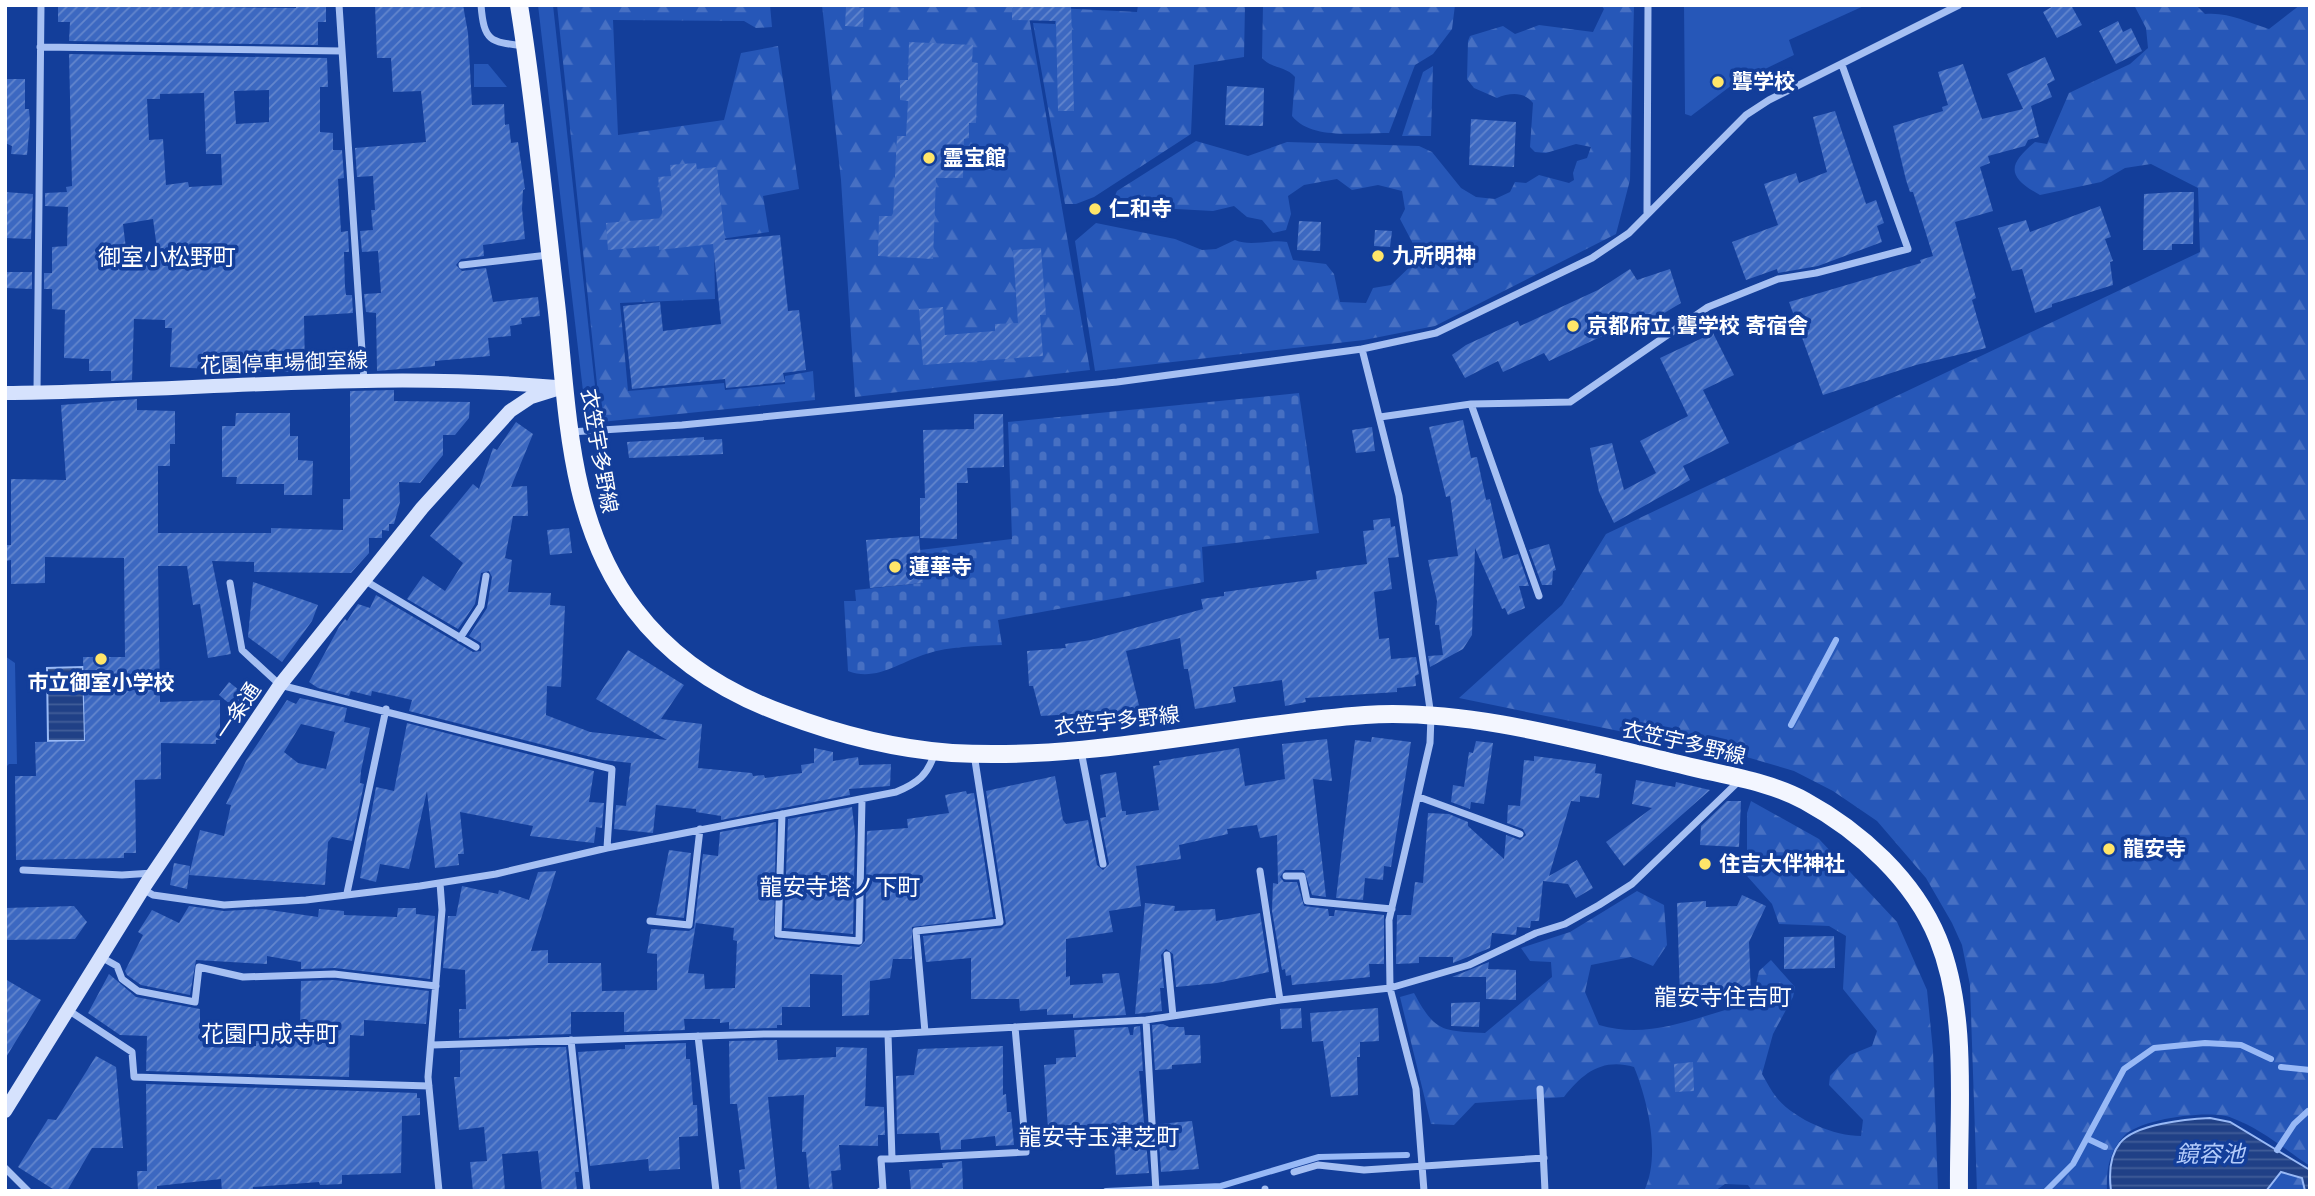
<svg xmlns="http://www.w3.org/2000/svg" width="2315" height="1196" viewBox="0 0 2315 1196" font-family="'Nunito Sans','Noto Sans JP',sans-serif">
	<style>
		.green { fill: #2657b8 }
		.forest { fill: url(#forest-firs) }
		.cemetery { fill: url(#cemetery-stones) }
		.water { fill: url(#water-rules); stroke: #98b9f6; stroke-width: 2 }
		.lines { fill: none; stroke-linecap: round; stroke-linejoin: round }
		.stream { stroke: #98b9f6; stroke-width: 6 }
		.building { fill: url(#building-hatch); fill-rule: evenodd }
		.minor { stroke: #a6c0f3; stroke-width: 7 }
		.secondary { stroke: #d6e2fd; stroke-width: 14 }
		.primary { stroke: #f3f6ff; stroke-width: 18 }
		.poi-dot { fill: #ffe569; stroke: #133e9a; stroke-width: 2.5 }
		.labels { text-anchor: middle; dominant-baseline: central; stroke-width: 7; stroke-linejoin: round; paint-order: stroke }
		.poi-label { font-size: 21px; font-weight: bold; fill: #fff; stroke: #133e9a; text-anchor: start }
		.street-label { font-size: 21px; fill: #fff; stroke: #133e9a }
		.neighbourhood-label { font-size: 23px; fill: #fff; stroke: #133e9a }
		.water-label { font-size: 23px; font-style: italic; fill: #b3cbfa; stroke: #133e9a }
	</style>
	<defs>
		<pattern id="forest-firs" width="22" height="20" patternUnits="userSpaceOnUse" patternTransform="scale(1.75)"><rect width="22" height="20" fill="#2657b8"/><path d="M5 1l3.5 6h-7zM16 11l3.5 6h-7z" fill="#4770c3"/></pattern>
		<pattern id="cemetery-stones" width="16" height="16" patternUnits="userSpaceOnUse" patternTransform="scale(1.75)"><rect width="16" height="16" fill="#2657b8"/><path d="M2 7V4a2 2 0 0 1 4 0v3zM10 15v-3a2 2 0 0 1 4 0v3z" fill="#4770c3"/></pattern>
		<pattern id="water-rules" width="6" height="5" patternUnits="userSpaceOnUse" patternTransform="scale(1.75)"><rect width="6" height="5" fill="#204086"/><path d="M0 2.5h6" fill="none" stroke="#415d98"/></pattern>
		<pattern id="building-hatch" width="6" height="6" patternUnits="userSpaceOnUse" patternTransform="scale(1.75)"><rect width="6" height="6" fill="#3c68c1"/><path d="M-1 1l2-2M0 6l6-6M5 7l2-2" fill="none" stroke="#6386cd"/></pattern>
	</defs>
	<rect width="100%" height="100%" fill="#133e9a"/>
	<path class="green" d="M538,5H553L599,422L594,423L586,417Z
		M1684,5H1866L1789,40L1794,55L1732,85L1691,116L1685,114Z
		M474,64H488L507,87H474Z
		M5,656L15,663L17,764H9L5,768Z"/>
	<path class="forest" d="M557,5H770L772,27L756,28L744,21L613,20L618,135L724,120L741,53L778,46L799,189L763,196L769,232L714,240L715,299L620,303L628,391L724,383L725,390L785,384V376L813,371L815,400L601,422Z
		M822,5H1027L1090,370L855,397L841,180Z
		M1138,5H1245L1244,57L1194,65L1191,134L1094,197L1076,204H1065L1033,23L1055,24L1057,8L1137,12Z
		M1263,5H1455L1452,29L1433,54L1415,65L1389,133C1360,132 1312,141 1292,116L1295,77C1286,66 1272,69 1262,58Z
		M1601,5H1634L1630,180L1616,234L1435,326L1364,340L1095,371L1075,241L1096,223L1175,239L1202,250L1216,249L1235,240C1251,247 1269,239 1287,242L1293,260L1326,264L1334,274L1340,302L1366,303L1373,288L1391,285L1420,257L1400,219L1405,209L1402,191L1378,185L1352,190L1337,179L1304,185L1288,196L1291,214L1286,230L1273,233L1262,220L1247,217L1234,206L1213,211L1121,206L1114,198L1117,191L1196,141L1248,156L1287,142L1419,146L1432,152L1461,188L1476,197L1495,199L1510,192L1515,182L1526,183L1539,175L1569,183L1574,180L1573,173L1577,161L1587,158L1591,147L1576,144L1546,153L1535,152L1530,147L1533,103C1524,91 1509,93 1497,98L1474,88L1467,79L1468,41L1470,36L1503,26L1515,34L1539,25L1593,32L1604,9Z
		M2134,5H2196L2205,14C2229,12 2247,22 2269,29L2300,5H2310V1166C2286,1150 2260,1128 2232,1118C2210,1109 2140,1119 2124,1136C2109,1151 2106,1171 2107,1191H1977L1970,985L1962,945L1952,923L1926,878L1877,821L1833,791L1794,771L1750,758L1459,698L1562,605L1606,534L2200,252L2198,188L2151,164L2125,168L2101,182L2040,195C2005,176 2009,164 2035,142L2047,144L2069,93L2130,64L2148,48L2146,28Z
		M1433,66L1431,136H1402L1423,72Z
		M1751,801L1819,839L1897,922L1927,990L1933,1051L1938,1190L1752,1191L1748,1185L1725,1184L1715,1191H1644C1661,1157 1648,1101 1634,1067C1602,1058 1583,1073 1564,1097L1475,1103L1454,1125L1431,1124L1400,997L1414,993C1435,1032 1442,1031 1485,1033L1552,977L1551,962L1530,961L1521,948L1570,932L1637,891L1664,905L1667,945L1653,966L1631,957L1591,965L1585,992L1599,1025C1653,1041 1701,1014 1752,1003L1759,971L1771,960L1795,987L1793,997L1773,1034L1762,1074C1767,1082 1771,1091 1777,1098C1794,1119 1834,1136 1861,1136L1863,1120L1829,1085L1830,1076L1850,1055L1872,1046L1877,1031L1843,989L1846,936L1829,926L1779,924L1772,904L1747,876V813Z
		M2281,1172L2302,1178L2305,1191H2266Z"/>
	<path class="cemetery" d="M1299,393L1319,533L1202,547L1204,582L998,620L1002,645C976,646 951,646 926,654C900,662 876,682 848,671L844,601H856L855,590L923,583L920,550L1012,539L1008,422Z"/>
	<path class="water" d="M83,667L85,741H48L47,668Z
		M2210,1118L2230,1122L2310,1170V1191H2305L2302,1178L2281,1172L2266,1191H2111C2109,1175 2110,1155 2120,1143C2135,1124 2187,1119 2210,1118Z"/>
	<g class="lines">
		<path class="stream" d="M1791,725L1836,640
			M2281,1067L2310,1070
			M2088,1139L2105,1147
			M2277,1150L2294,1124L2308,1111
			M1106,1191L1221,1186L1319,1157L1407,1155
			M2046,1191L2073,1164L2124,1069L2154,1048L2205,1043L2241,1045L2271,1059"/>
	</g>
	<path class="building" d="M58,5L296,8V5H326V22H318V45L69,41L70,22H58Z
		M375,5H463L468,33L472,105L504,104L505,125L509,124L511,143L518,142L525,189L523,190L522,209L525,239L483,245L484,256L461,259L456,265L462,271L486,268L493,302L538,297L540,316L521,318L522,324L510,326L511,336L488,338L490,356L435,361V366L377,371L376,313L366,312L364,294L381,293L378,251L362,252L360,231L373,230L371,210H375L373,176L357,177L355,148L426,142L421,91L393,92L391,58H377Z
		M1012,5H1071L1074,111H1058L1056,21L1012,20Z
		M2055,5H2071L2082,25L2057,38L2043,12Z
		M846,7L864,8L863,27L845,26Z
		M2118,21L2123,32L2131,28L2142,51L2116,64L2099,31Z
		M909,42L973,45L972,62L978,63L976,123H969V138L964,139L963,178H936L933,259L878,256L879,216H893L897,136H906L908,101L900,100V80H908Z
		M69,54L327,58L328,87H320V132L333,133V150H342L344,178L338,179L341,232L348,231L349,252H344L345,287L346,295H352L353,313L304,316L305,372L212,371V369L170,367L172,328H165V320L134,319L132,380L111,381V371H89V359L64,358L65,310L52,309V289H44V273H52V247L67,246L68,207L45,206V193L67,192L66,187L72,186ZM269,90V122L236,124L234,91ZM204,93L206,154H221L222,185L189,187L188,182L166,185L163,139L149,140L147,99H160V94ZM153,219L158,256L127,257L123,224Z
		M2045,57L2055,80L2047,84L2052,97L2031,106L2039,137L2028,140L2025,146L1988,156L1990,163L1980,167L1993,211L1955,222L1976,298L1972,300L1986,348L1916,365L1823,395L1789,302L1921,263L1920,260L1933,256L1913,192H1910L1906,180L1893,126L1943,111L1942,107L1948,105L1938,72L1963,64L1982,119L2023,109L2007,74Z
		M5,79H25V109H29L30,122L27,155L11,154L12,146L5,143Z
		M1227,86L1264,88L1263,126L1225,125Z
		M1835,111L1866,204L1876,200L1884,223L1877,226L1882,242L1818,266L1778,273L1777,269L1746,280L1732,242L1778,225L1764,184L1796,173L1799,183L1827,172L1813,117Z
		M1471,119L1516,122L1514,167L1469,165Z
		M696,163L697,169L717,167L725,240L780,235L788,311L799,310L806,370L783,373L785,382L726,388L725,379L632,389L623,306L660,302L663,331L721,324L713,244L659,250V246L608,250L606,223L663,218L658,177L671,176L670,165Z
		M5,192L33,194L31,239L5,238Z
		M2176,192H2194L2193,244H2172V250H2143L2144,194Z
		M2100,206L2111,237L2105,239L2113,261L2110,262L2113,285L2052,304V307L2035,313L2022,269L2012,271L1998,228L2026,220L2030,232Z
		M1299,221L1321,222L1320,251L1297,250Z
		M1375,230L1392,231L1390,247L1374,246Z
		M1041,248L1046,315H1040L1043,356L923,365L919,309L943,307L945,335L995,331V324L1018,323L1013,250Z
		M1630,269L1637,280L1670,269L1681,303L1629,334L1624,326L1549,361L1544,353L1503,372L1498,361L1465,378L1452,355L1466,345L1518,321L1520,326L1598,290Z
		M5,272H32V289L5,288Z
		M1713,333L1734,375L1703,390L1729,443L1683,466L1690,480L1614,523L1599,492L1590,448L1612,443L1624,490L1656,473L1640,441L1688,416L1660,358Z
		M394,390V401L470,402L469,418L455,435H443V455L420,483L399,482L400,502L394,524H389V531L382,530V538H369V553L351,573L254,572V562L212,561L231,654L208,658L200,604L193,605L187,566H158L160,702L220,700V740H216V744L161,743V779L135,780L136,853H124V858L16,860L15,776H36L35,742L85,741L83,657H125L124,558L45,557V583L11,584V560L5,561V545H11V479L66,480L61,405L137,399V410L175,411V444H170V466H158V533H271V528L343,530V499H350V391Z
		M236,413H290V436H298V460L313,461L312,495H284V484H236L237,477H222V426H235Z
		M974,414H1003L1004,467L967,468L968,483H957V539L920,538V498H925L923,430L974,429Z
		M1463,420L1471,458L1477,457L1486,500L1490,499L1503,559L1518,554L1529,586H1519L1525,608L1508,615L1505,608L1502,609L1475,548L1472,635L1463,649L1430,667L1428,656L1443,655L1439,625H1435L1437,601L1428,560L1458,556L1450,496L1446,497L1429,427Z
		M516,422L533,434L511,487L527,486L528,516H513L505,558L512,560L508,592L551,593L550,605L565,606L561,687L547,686L546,715L590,732L667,740L596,699L628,650L684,685L661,719L702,724L698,768L752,773L753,776L764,775L765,778L802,773L801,765L814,763V748L833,752V761L858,757L859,765L891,764L890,786L849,789L850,795L721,820V816L696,812V809L656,805L653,833L614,829L616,805L626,806L631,763L603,760L409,711L412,700L372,691L371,696L351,691L349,696L318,688L309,682L339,627L345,619L347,621L358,604L370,608L376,595L473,652L481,651V643L469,636L487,608L492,577L489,571L481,573L475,604L458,629L407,599L423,576L445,591L463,563L430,536L473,484L479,489L493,448L497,450Z
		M1372,427L1375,451L1356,453L1352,430Z
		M704,437V440L722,439L723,454L629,458L627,442Z
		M1390,518L1391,527L1395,526L1399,557L1388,558L1392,589L1374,592L1379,639L1389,638L1391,659L1416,657L1419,674L1415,676L1416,686L1397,688V692L1305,698L1306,702L1285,706L1282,680L1233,687L1236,702L1195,709L1188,669H1184L1180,638L1126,651L1142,718L1122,723L1120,716L1092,727L1087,713L1041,716L1033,686H1029L1027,651L1066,648L1065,644L1091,640L1203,609L1201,599L1224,596V592L1317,579L1316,571L1367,564L1363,531L1374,530L1373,520Z
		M569,528L572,553L550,555L547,530Z
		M919,536L923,583L870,588L866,540Z
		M1549,544L1556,570L1553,571L1552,585H1542L1529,550Z
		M253,582L318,605L312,621L282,662L248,637Z
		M229,682L239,690L243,715L219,695Z
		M300,698L347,708L344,722L370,728L361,771L360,783L364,784L352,841L332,837L328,842L325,885L189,875L200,830L224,836L231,805L226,804L246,761L287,700L296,704ZM301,724L335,732L326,769L298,763L284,752Z
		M407,723L594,771L589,802L604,803L602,828L596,827L594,843L530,836L533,826L460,812L464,854H458L459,865L435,868L427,791L409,869L380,864L376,882L360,878L376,787L394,791Z
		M1372,737L1411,742L1391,867L1384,866L1383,880L1365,878L1363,900L1336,898L1355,740L1371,742Z
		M1327,739L1332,781L1313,779L1326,897L1312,895L1304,870H1285L1280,877L1284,882H1297L1304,906L1328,909L1329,916H1334L1335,910L1384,915V964H1369L1370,977L1292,985L1291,975L1286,976L1285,969L1282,970L1272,911L1273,883L1278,884L1277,835L1260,838L1257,825L1227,829L1228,834L1179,845L1181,859L1136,866L1141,906L1109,911L1113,932L1066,939V977L1070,976V985L1103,983L1102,974L1119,973L1126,1015L1073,1018V1014L1047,1015V1009L1020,1011L1019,999H971V958L926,962L923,936L1001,928L1006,924L986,791L1055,776L1063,820L1066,824L1088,820L1097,865L1103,870L1109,864L1100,818L1106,817L1100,775L1116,772L1122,811H1126V815L1159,810L1153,766L1160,765L1159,761L1239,748L1245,786L1285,779L1282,744Z
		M1476,741L1493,743L1484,804L1471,802L1470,809L1451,802L1453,785L1464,787L1469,752L1473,753Z
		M1534,756L1596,764L1595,773L1602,774L1599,798L1580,796V802L1571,801L1549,876L1577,860L1593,888L1576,898L1568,884L1543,881L1539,921H1531L1530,928L1517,927L1516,935L1492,933L1490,948L1453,963V957H1419V963L1396,964L1397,915H1411L1415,882L1423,883L1428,813L1449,814L1468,822V826L1504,859L1506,835L1520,840L1526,835L1523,829L1507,823L1508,805L1520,806L1524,760L1534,761Z
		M1636,780L1675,787L1676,782L1710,790L1624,866L1606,842L1652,808L1632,804Z
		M966,791L967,794L974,793L993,917L912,927V959H893L890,978L870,981L869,1015L842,1016V975L810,974V1007H782V1025H777V1028L729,1029V1022L720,1023V1019H684L685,1030L624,1032V1012H571V1034L459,1038V1009H466L465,970L443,968L448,916H456L462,886L498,894L499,890L529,900L538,872L556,871L531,951L548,950V963H601L602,991L657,990V954L647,953L651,929L689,931L694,928L703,854L718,856L720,832L776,822L774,939L859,947L865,941L867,831L908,828L907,819L949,813L945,795ZM696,923L734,928L733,940L737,941L735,988L705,989L704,974L688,973Z
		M1727,801H1741L1739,847L1700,845L1701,826Z
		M852,807L855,832L853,934L784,928L788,819Z
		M669,850L691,853L684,918L656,915Z
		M174,863L190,866L187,889L170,885Z
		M1742,895L1766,906L1749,942L1751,994L1680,998L1677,903L1706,901V907L1737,906Z
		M1145,903L1175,906L1174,911L1215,909L1216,921L1260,913L1269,972L1217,983L1176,987L1173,954L1166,949L1161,955L1164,988H1160L1162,1011L1135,1014Z
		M74,906L87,922L75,939L5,940V908Z
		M189,906L224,911L263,909L318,917L319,909L344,911V915L397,917L398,908H416V914L435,916L430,979L335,968L301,969V962L267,956V964L196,960L190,995L141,985L127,975L125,971L143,935L138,932L152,910L179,923Z
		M1834,936L1835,968L1784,969V937Z
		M1489,962L1488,969L1516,970V1000L1486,999V977H1452Z
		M109,974L136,997L200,1009V1041H208V1047L256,1046V1041L293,1042V1028H300L301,981L334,980L429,991L426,1024L364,1020V1036L350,1035L349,1077L146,1071L147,1036L120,1035L88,1013Z
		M5,979L41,1000L5,1059Z
		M1480,1002L1479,1027L1451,1026V1003Z
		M1301,1008L1302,1028L1281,1029L1280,1009Z
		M1378,1008L1379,1041L1360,1042V1057H1357L1358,1095L1331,1097L1323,1041L1312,1042L1310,1013Z
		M1163,1024L1169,1027H1184L1185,1035H1200L1201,1063L1172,1065V1069L1155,1070L1152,1025Z
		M1140,1026L1143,1071H1139L1149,1173L1116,1175L1113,1126L1048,1130L1044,1065L1056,1064V1058L1076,1057L1074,1030L1128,1027L1130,1035H1133L1134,1027Z
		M777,1040L778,1060L836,1057V1047L867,1048L865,1106L884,1107L885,1135H878V1146L839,1145L841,1170L831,1171L833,1191H811L809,1187L806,1152H802L804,1095L768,1097L777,1189L741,1191L739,1170L745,1169L737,1104H730L729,1041Z
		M686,1043V1059H690L693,1105H697L698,1136L679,1137L680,1169L649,1171L648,1159L590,1166L578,1052L625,1049V1045Z
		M1003,1046V1095L1006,1094L1007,1112H1011L1014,1145L996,1146L995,1136L961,1140V1149L941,1150L939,1133L897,1134L896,1076L914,1075L918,1049Z
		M566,1047L579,1172H575L577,1191H542L538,1151L502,1154L505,1191H473L470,1162L487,1161L484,1127L459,1130L454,1077H460V1050Z
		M96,1056L116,1067L123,1148H92L67,1191H56L18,1167L48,1119L56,1120Z
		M1693,1062L1694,1091L1675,1092L1674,1064Z
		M146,1084L417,1093V1098H420V1115L402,1116L401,1173L342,1175V1184L320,1185L319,1182L253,1187V1191H222L221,1179L157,1186V1191H138L137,1171H147Z
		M1192,1121L1199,1169L1161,1172L1158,1124Z
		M962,1161L963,1191H911L909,1170L943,1168L942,1163Z"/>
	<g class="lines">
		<path class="minor" d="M339,5L364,381
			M481,5C484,42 490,42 525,46
			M40,47L342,51
			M1647,212L1648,5
			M462,265L548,255
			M1362,349L1399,496L1431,716L1430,743L1389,920L1390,988L1416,1089L1424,1191
			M37,392L41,5
			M1471,404L1539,596
			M1380,417L1471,404L1570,402L1708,307L1778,279L1816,273L1908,249L1842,65
			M570,432L682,425L1117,382L1362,349L1436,333L1592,258L1629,233L1746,115L1769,100L1959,5
			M364,580L476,647
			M230,583L242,650L280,685L612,769L607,848
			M460,638L481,606L486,576
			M1081,751L1103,864
			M1419,797L1520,834
			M782,814L778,934L859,941L862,799
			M23,870L122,875L153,873
			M1260,871L1280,1000
			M1286,876H1302L1307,901L1392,909
			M143,889L153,895L224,905L306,900L420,886L496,874L607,848L896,792C918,783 928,775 935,752
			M347,893L386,709
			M650,921L689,925L700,829
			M1167,955L1173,1016
			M101,957L117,966L122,979L138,991L195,1002L199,967L243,977L334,974L436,986
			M68,1010L132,1052L134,1077L429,1086
			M1146,1020L1156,1191
			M925,1032L916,931L1000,922L974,754
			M888,1034L892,1159L1026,1152L1015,1027
			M698,1036L716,1191
			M571,1040L587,1191
			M432,1045L764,1034H888L1146,1020L1280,1000L1390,988L1469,965L1536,933L1565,924L1599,905L1632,884L1739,781
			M1540,1089L1545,1191
			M5,1168L28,1191
			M1294,1172L1318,1165L1364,1170L1544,1158
			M439,1191L428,1077L442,910L440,883
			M880,1191L883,1190L881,1159H892
			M1265,1191V1189"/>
		<path class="secondary" d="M5,393C189,392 373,370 556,387
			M5,1111L146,884L280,685L422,508L510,411L531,397L563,387"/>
		<path class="primary" d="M519,5C535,104 544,203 556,303C568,408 567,522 635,610C673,660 726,693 784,714C837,734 896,749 952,753C1091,761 1228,725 1365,715C1468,708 1584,742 1683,765C1722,775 1769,781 1805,801C1860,831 1914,880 1938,939C1969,1016 1958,1110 1959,1191"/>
	</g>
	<g class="poi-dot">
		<circle cx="1718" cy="82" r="7"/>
		<circle cx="929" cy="158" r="7"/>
		<circle cx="1095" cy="209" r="7"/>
		<circle cx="1378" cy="256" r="7"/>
		<circle cx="1573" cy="326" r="7"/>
		<circle cx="895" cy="567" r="7"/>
		<circle cx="101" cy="659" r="7"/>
		<circle cx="2109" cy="849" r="7"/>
		<circle cx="1705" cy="864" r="7"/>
	</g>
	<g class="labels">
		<g class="poi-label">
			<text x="1732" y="82">聾学校</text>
			<text x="943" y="158">霊宝館</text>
			<text x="1109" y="209">仁和寺</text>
			<text x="1392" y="256">九所明神</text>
			<text x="1587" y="326">京都府立 聾学校 寄宿舎</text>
			<text x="909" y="567">蓮華寺</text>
			<text x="101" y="683" text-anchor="middle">市立御室小学校</text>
			<text x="2123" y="849">龍安寺</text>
			<text x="1719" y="864">住吉大伴神社</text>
		</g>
		<g class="street-label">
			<text transform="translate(284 363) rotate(-2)">花園停車場御室線</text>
			<text transform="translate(599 451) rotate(80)">衣笠宇多野線</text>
			<text transform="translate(238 711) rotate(-56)">一条通</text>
			<text transform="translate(1117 721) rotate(-6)">衣笠宇多野線</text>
			<text transform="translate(1684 743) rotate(13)">衣笠宇多野線</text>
		</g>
		<g class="neighbourhood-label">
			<text x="167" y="257">御室小松野町</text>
			<text x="840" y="887">龍安寺塔ノ下町</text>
			<text x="1723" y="997">龍安寺住吉町</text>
			<text x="270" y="1034">花園円成寺町</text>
			<text x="1099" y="1137">龍安寺玉津芝町</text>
		</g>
		<g class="water-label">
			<text x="2210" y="1154">鏡容池</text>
		</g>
	</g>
	<rect width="2315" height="1196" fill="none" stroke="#ffffff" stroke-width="14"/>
</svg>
